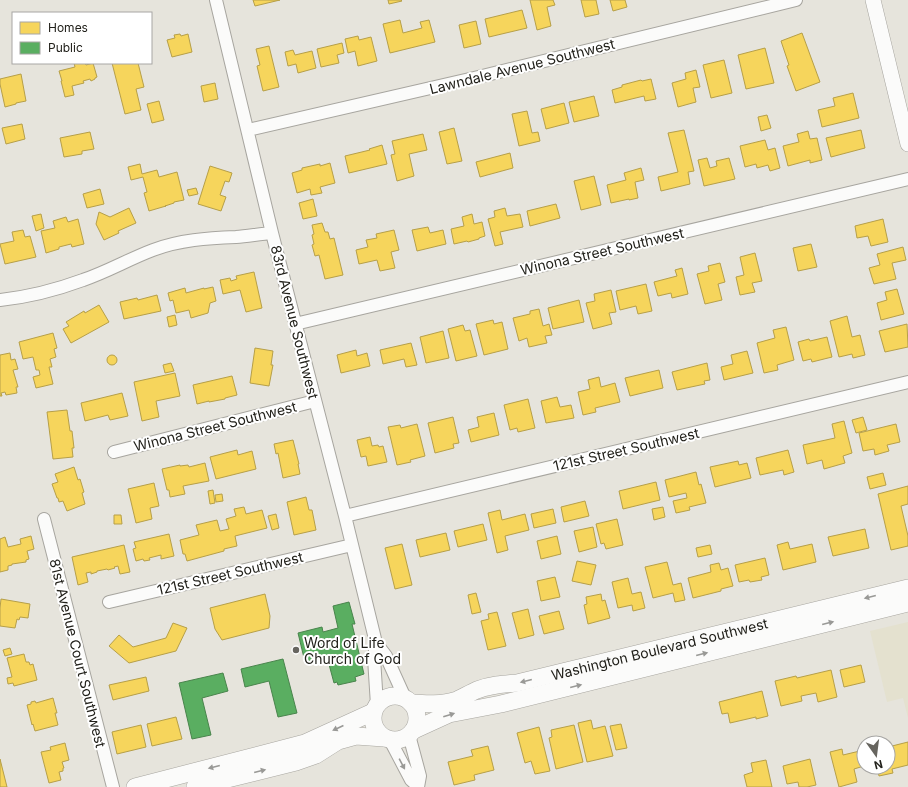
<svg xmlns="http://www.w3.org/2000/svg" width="908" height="787" viewBox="0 0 908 787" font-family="Inter,sans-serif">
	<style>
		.built { fill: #e4e1cf }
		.homes { fill: #f6d55c; stroke: #b69f48 }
		.public { fill: #5aae61; stroke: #49844c }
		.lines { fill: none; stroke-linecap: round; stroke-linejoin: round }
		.minor-casing { stroke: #a7a59f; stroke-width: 14 }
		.tertiary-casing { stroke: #a7a59f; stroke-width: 16 }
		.secondary-casing { stroke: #a7a59f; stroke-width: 18 }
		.minor { stroke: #fbfbfa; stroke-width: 12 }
		.tertiary { stroke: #fbfbfa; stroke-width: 15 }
		.secondary { stroke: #fbfbfa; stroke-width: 17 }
		.oneway { fill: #999996 }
		.poi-dot { fill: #67655f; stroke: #fff; stroke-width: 1.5 }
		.labels { text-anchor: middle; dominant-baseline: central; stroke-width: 4; stroke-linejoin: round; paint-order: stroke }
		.street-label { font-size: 14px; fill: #22211b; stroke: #fff }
		.poi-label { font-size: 14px; fill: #22211b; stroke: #fff; text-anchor: start }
	</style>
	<rect width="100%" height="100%" fill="#e6e4dc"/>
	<path class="built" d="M908,622V718L903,698L887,702L870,631Z"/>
	<path class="homes" d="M253,0H280L255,6Z
		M388,0H401L402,1L389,4Z
		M530,0H553L555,5L547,7L551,26L537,30Z
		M581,0H596L599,14L585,17Z
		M610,0H625L627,7L613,11Z
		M522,10L527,28L489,37L485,19Z
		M400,20L403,33L422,28L420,22L429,20L435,42L390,53L383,24Z
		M476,21L481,44L464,48L459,25Z
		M802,33L820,82L796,91L787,66L789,65L781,41Z
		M180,34L181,36L188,34L192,52L172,57L167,40L175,38L174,35Z
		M358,36L359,40L371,37L377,61L358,66L355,51L348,53L345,39Z
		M342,43L344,53L337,55L339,63L321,67L317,49Z
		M269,46L279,87L263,91L257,66L260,65L256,49Z
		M765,48L774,83L746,89L738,55Z
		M293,50L295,55L312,51L316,68L298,73L296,64L288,66L285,52Z
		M724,60L732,93L711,98L703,65Z
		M74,63H85L86,65L93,63L97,77L95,78V79L91,81L90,79L83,81L84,83L72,86L74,95L65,97L61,81H62L59,71L75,67Z
		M112,63H138L144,87L136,89L141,110L125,114Z
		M696,70L700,87L693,88L696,102L678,107L672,83L686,79L685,73Z
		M21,74L26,101L16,103V104L5,107L0,84V79Z
		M651,79L656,99L645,101L644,96L615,103L612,90L622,87V85L641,80L642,81Z
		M215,83L218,99L204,102L201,86Z
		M853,93L859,118L822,127L818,110L835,106L833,98Z
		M594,96L599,116L574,122L569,102Z
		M159,101L164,120L152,123L147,104Z
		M564,103L569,123L546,129L541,109Z
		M527,111L532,133L538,132L540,141L519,146L512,114Z
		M767,115L771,128L761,131L758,117Z
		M22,124L25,139L6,144L2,128Z
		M454,128L462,161L447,164L439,132Z
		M684,130L694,171L688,172L690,184L661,191L658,177L678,172L668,133Z
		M861,130L865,148L831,157L826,138Z
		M808,131L810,139L817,138L822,160L810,163V160L788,166L783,146L799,142L797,134Z
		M90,132L94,149L82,151V154L64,157L60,138Z
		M423,134L427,150L409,154L414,176L397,181L391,155L395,154L392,141Z
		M765,140L768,150L775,148L780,168L770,171L768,165L757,168L756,164L745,167L740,146Z
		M382,145L387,164L349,173L345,156L370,150L369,149Z
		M510,153L513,168L480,177L476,162Z
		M707,158L710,168L717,166L716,161L729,158L735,179L704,186L698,160Z
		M330,163L335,183L320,187L322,193L311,195L310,189L297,193L292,173L302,170V168L320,164V166Z
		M140,164L142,174L157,170L159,177L177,172L184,200L174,202V203L165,206H166L149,211L144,193L147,192L143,177L131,180L128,167Z
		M210,166L232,173L229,182L225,181L220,195L226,197L221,211L198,204Z
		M641,168L644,180L635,182L638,198L629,200V199L611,203L607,185L626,180L624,173Z
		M594,176L601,205L581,210L574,181Z
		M196,188L198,194L189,196L187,190Z
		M100,189L104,204L87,208L83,194Z
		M313,199L317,216L303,219L299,203Z
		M556,204L560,218L530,226L527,211Z
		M129,208L136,223L118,231L119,233L104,240L96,224L99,212L110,217Z
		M505,208L507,216L520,214L523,227L500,232L503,244L495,246L488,219L495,217L494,211Z
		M41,214L44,228L36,231L32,216Z
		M472,214L474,224L482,222L485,236L479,238V239L468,242L467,241L454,244L451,229L464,226L462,217Z
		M66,217L68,222L78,219L84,244L72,247L71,244L59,247V249L46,253L41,231L55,228L53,221Z
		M883,219L888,242L871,246L868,236L857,238L855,226Z
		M322,223L325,232H328L330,239L334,238L343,275L325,279L319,255L315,256L312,245L314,244L312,235L314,234L312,225Z
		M428,227L430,233L443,230L446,244L417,251L412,230Z
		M23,230L25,237L30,236L36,257L5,264L0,244L14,241L12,232Z
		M394,230L399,250L391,252L395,268L380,271L377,260L359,264L356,250L368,247L366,240L377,238L376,234Z
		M811,244L817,267L798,271L793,248Z
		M903,247L906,260L892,263L896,279L874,284L869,268L880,265L877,254Z
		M755,253L762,281L752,283L755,292L740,295L736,277L744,275L740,257Z
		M720,263L725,282L718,284L722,300L705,304L697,274L709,271L708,266Z
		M682,268L688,294L672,298L671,293L658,296L654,282L677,276L675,270Z
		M254,272L262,308L246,312L240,290L223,294L220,280L230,278L231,281L237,279L236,276Z
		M646,284L652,311L638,314L636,306L620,310L616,291Z
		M213,287L216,301L210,303L208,313L191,318L189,310L176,313L173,300L170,301L168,293L185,288L186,293L204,288V289Z
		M897,289L904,314L881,320L877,303L887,300L885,292Z
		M611,290L616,312L609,313L612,324L593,329L586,303L595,301L594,294Z
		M157,295L161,311L124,319L120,302L137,298L138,300Z
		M579,300L584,322L553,329L548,308Z
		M99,305L109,322L71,343L63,329L69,326L66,322L84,311L85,313Z
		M539,309L543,326L549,324L552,335L545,336L547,343L529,347L527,338L519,341L513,318L530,314V311Z
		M175,315L177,325L169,327L167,317Z
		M847,316L852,337L860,335L865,355L853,358L852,354L839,357L830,321Z
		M493,320L494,324L502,322L508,349L484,355L476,324Z
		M907,324L908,347L885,352L879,331Z
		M463,325L465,331L470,330L477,356L456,361L448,329Z
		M786,327L794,360L777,365L778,370L764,373L757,343L775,338L773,330Z
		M443,331L449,358L426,363L420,337Z
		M53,333L57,348L54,349L56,357L50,359L52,367H49L53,384L36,388L33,377L40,375L39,370H36L33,357L23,359L19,342Z
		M827,337L832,357L812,362L811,359L803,361L798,342L809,339L810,341Z
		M411,343L417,365L406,367L404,359L383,364L380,350Z
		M255,348L273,351L271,365H273L269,386L250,383Z
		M356,350L357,356L367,353L370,366L341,373L337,355Z
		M747,351L753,373L724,380L721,367L733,364L731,355Z
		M10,353L11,360L15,359L18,369L13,370L18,387H16L17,393L6,395L5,392L1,393L2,396H0V355Z
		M107 360a5 5 0 1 1 10 0a5 5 0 1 1-10 0Z
		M171,363L174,371L165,373L163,365Z
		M707,363L710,380L704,381L705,384L677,390L672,372Z
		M659,370L663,388L630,396L625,378Z
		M175,373L180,396L156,401L159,417L142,421L134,382Z
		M232,376L237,395L225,398V399L209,402V401L197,404L193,385Z
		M599,377L601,387L615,383L620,402L595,408L596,412L583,415L578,392L590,389L588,380Z
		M122,393L128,416L110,420L108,415L85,421L81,403Z
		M557,397L560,407L571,405L574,418L546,423L541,401Z
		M528,399L535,428L518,432L517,428L510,430L504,405Z
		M67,410L70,431H72L74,448H72L73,457L53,459L47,412Z
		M494,413L499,435L471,442L468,430L479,427L477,417Z
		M453,417L459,443L453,444L454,448L435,453L428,423Z
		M863,417L867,430L856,433L852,420Z
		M844,421L852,453L843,456L845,463L824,469L822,460L807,464L803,445L835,438L832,424Z
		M417,424L425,456L410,460L411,462L397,465L388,427L400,425L401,428Z
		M896,424L900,442L887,445L889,451L875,455L874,449L863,451L859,433Z
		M370,437L372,446L378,445L379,447L383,446L387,462L368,466L366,456L361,457L357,440Z
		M293,440L299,464H298L300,474L283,478L278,453L276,454L274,444Z
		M237,450L238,455L252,451L256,469L216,479L210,457Z
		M788,450L794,472L784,475L783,470L760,475L756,458Z
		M738,461L739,465L747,463L751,478L715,487L710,467Z
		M205,463L209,481L183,486L185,494L170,497L169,490H167L162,469L180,465V466L188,465L189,467Z
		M74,467L78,480L80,479L84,492L82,493L85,504L67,511L63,501L59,502L58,498H57L52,484L58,482L55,474Z
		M696,472L699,485L701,484L706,503L689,507L690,510L676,513L673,501L687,498L686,493L669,497L665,480Z
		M883,473L886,485L870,489L867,477Z
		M656,482L660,500L623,509L619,491Z
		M154,483L159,506L150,508L152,519L136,523L128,489Z
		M908,486V504L901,506L908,536V546L891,550L878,494Z
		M213,490L215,503L210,504L208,491Z
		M222,494L223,501L216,502L215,495Z
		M306,497L309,510H312L316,530L294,535L287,502Z
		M585,501L589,516L564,522L561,507Z
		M244,507L246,514L262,510L267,528L235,536L237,546L224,549V551L187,561L185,554H183L180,540L199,535L196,525L217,520L220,531L229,529L226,519L236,516L234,509Z
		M663,507L665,517L654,520L652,509Z
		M553,509L556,523L534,528L531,514Z
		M500,510L502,520L525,514L529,530L505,536L508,550L497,553L488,513Z
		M276,514L279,528L272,530L268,516Z
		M114,515H121L122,524H114Z
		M617,519L623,545L606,549L604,543L601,544L596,524Z
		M483,524L487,540L458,547L454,531Z
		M593,527L597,547L579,552L574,531Z
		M865,529L869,548L833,556L828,537Z
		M446,533L450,550L420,557L416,540Z
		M169,534L174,556L161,559V555L149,558L150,560L144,561L143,559L136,561L133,549L136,548L134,542Z
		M31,536L34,549L27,551L29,559L26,560V562L12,564V565L8,566V570L0,572V539L5,537L8,547L21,544L20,539Z
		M557,536L561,554L541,559L537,541Z
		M788,542L790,549L812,544L816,562L783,570L777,545Z
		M402,544L412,585L395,589L385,548Z
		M124,545L130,572L120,574L118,566L114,567L115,568L108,570L107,569L97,571V572L91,574V572L86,573L88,582L78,585L72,557Z
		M710,545L712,554L698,557L696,548Z
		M765,558L769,575L761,577L762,580L750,582L749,580L739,582L735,565Z
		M577,561L596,565L591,585L572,581Z
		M667,562L673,585L681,583L685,600L675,602L673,593L653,598L645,567Z
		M719,563L721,570L728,568L733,586L721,589V591L693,598L688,578L711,572L710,565Z
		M555,577L560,597L541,601L537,581Z
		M628,578L632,594L641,592L645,608L633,611L632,605L618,608L612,582Z
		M476,593L481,612L472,614L468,595Z
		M265,594L270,616L269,628L222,640L215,629L210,608Z
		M601,594L602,601L605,600L610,618L588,624L584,605L587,604L586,597Z
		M1,599L30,604L28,618L20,617L19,620L17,619L15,628L0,626V608Z
		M528,609L534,635L519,639L512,613Z
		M559,611L564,629L544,634L539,616Z
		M497,612L506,646L488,650L481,621L489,619L488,614Z
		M173,623L187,628L176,651L129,663L109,646L119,635L133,647L166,638Z
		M10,648L12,654L5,656L3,650Z
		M24,654L26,662H29L30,665L33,664L37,680L14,686L13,683L8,684L7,678L12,677L7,658Z
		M861,665L865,682L844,687L840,670Z
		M831,670L837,697L818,702L816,693L801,696L802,701L781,706L775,681L796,676L797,678Z
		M146,677L149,691L113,700L109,685Z
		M762,691L768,716L756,719V717L730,723L728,713L722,714L719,702Z
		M53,698L57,713H55L58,725L35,731L33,724L32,725L27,705L31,704V702L35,701L36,703Z
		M176,717L182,739L152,746L147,724Z
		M591,720L593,729L605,726L613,756L587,762L578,723Z
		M621,724L627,748L616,750L610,726Z
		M141,725L146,747L117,754L112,732Z
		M574,725L583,762L556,769L549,738L552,737L551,730Z
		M539,727L550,771L535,774L531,761L525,763L517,733Z
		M908,742V765L892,769L893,773L879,776L877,767H888V747Z
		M65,743L69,760L62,762L64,768H63V771L59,772L61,780L49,783L41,752L51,750L50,747Z
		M488,746L494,770L474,775L475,780L454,785L448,762L473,756L471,750Z
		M842,749L843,755L864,750V766L854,769L857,782L839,787L830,752Z
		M0,759L7,787H0Z
		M810,759L816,785L807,787H799L798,782L787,784L783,766Z
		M766,760L772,787H747L744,775L753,772L751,763Z"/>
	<path class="public" d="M349,602L355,624H352L364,674L355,677L356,681L338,685L337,682L334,683L327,657L305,662L298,633L322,627L323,632L338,628L333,606Z
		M283,659L297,713L278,717L269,681L245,687L241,669Z
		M223,673L228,691L202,698L211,735L192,739L179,683Z"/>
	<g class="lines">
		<defs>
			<path id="minor" d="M216,0L272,233L345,516L376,643L374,658L377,705
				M248,130L474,78L796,0
				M0,300C28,297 56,290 83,280C107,272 129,259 153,250C179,240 208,238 236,237C248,236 260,234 272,233
				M295,324L908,179
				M114,452L315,401
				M345,516L908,382
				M44,519L113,787
				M109,602L352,545
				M376,643L386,656L405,698
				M409,735L420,776L418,787
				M390,740L411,780L418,786"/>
			<path id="tertiary" d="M873,0L908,144"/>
			<g id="secondary">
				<circle cx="395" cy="718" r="22"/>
				<path id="s1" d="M411,703C426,704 442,705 457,700C464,697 470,693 477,690C490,685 503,684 517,683L908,588"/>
				<path d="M414,730L449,714L501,704L908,603"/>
				<path d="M135,787L305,743L373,712"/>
				<path d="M195,787L296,762L316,755L338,741L356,736L384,738"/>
			</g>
		</defs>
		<use href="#minor" class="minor-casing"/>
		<use href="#tertiary" class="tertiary-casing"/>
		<use href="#secondary" class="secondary-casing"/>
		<use href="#minor" class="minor"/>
		<use href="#tertiary" class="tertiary"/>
		<use href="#secondary" class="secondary"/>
	</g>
	<defs><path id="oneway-solid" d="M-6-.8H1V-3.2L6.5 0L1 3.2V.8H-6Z"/></defs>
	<g class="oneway">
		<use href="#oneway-solid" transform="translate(870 597) rotate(166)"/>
		<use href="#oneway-solid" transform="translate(828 623) rotate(-14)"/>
		<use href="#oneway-solid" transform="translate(702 654) rotate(-14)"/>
		<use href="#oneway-solid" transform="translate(526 681) rotate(166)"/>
		<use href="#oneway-solid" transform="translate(576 686) rotate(-14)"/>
		<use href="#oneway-solid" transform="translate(449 715) rotate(-17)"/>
		<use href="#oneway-solid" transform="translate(338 728) rotate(155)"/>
		<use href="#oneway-solid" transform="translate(402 764) rotate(62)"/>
		<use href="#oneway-solid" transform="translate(214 767) rotate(166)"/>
		<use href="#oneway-solid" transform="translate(260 771) rotate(-14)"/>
	</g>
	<circle class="poi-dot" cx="296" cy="650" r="4"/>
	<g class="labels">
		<g class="street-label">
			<text transform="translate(522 66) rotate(-14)">Lawndale Avenue Southwest</text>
			<text transform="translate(602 251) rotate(-13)">Winona Street Southwest</text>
			<text transform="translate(295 322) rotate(76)">83rd Avenue Southwest</text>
			<text transform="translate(215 426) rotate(-14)">Winona Street Southwest</text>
			<text transform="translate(626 449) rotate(-13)">121st Street Southwest</text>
			<text transform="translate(230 573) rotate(-13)">121st Street Southwest</text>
			<text stroke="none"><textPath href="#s1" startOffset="256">Washington Boulevard Southwest</textPath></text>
			<text transform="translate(78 653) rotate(76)">81st Avenue Court Southwest</text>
		</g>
		<g class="poi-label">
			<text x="304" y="642">Word of Life<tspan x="304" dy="16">Church of God</tspan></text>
		</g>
	</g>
	<rect x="12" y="12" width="140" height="52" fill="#ffffff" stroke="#a7a6a4"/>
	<rect x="20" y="22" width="20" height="12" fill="#f6d55c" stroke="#a7a6a4"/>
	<text x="48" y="32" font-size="12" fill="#22211b">Homes</text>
	<rect x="20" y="42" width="20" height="12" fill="#5aae61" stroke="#a7a6a4"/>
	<text x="48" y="52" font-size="12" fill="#22211b">Public</text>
	<g transform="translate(876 755) rotate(166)"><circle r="19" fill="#ffffff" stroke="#a7a6a4"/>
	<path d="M0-3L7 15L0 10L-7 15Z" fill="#67655f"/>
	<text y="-6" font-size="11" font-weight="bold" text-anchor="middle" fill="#22211b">N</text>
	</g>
</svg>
